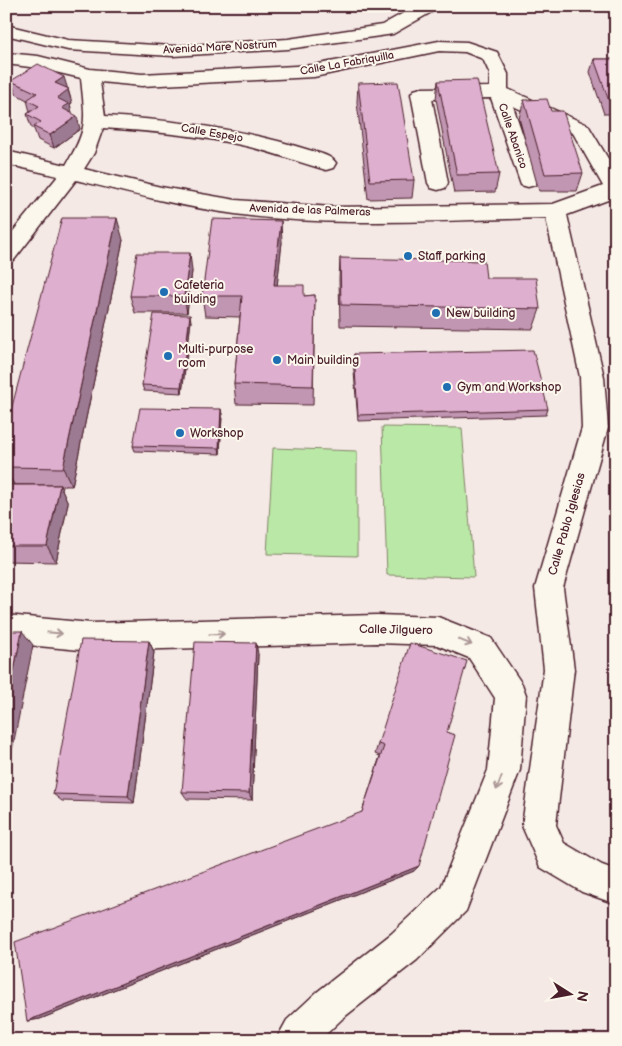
<svg xmlns="http://www.w3.org/2000/svg" width="622" height="1046" viewBox="0 0 622 1046" font-family="'Balsamiq Sans',sans-serif">
	<style>
		.green { fill: #bae8a6; stroke: #828468 }
		.lines { fill: none; stroke-linecap: round; stroke-linejoin: round }
		.minor-casing { stroke: #4a1f2b; stroke-width: 3 }
		.minor { fill: #fbf7ec; fill-rule: evenodd }
		.wall { fill: #c096b2; stroke: #4a1f2b }
		.shaded-wall { fill: #9c7a91; stroke: #4a1f2b }
		.building { fill: #dfafcf; stroke: #4a1f2b }
		.oneway { stroke: #ab9695 }
		.poi-dot { fill: #1f6fb2; stroke: #fbf7ec; stroke-width: 2 }
		.labels { text-anchor: middle; dominant-baseline: central; stroke-width: 4; stroke-linejoin: round; paint-order: stroke }
		.far-street-label { font-size: 11px; fill: #4a1f2b; stroke: #fbf7ec }
		.poi-label { font-size: 12px; fill: #4a1f2b; stroke: #fbf7ec; text-anchor: start }
		.street-label { font-size: 12px; fill: #4a1f2b; stroke: #fbf7ec }
	</style>
	<rect width="100%" height="100%" fill="#f5e9e6"/>
	<filter id="ink" filterUnits="userSpaceOnUse"><feTurbulence type="fractalNoise" baseFrequency=".02" numOctaves="2"/><feDisplacementMap in="SourceGraphic" scale="10" xChannelSelector="R" yChannelSelector="G"/><feConvolveMatrix kernelMatrix="1 2 1 2 8 2 1 2 1" color-interpolation-filters="sRGB"/></filter>
	<g filter="url(#ink)">
		<path class="green" d="M382,427L462,428L474,577L387,575Z
			M273,448L357,451V556L267,554Z"/>
		<g class="lines">
			<defs>
				<path id="minor" d="M416,6H437L435,10L393,34L387,35L288,49L173,56L68,50L6,35V25L68,40L173,46L288,39L382,25Z
					M439,41L467,42L497,52L508,74V89L588,125L616,172V197L567,215L604,377L608,428L563,588L574,669L556,825L564,843L602,865L616,870V904L582,892L540,867L522,826L544,669L535,588L582,428L580,377L546,218C443,220 338,228 235,214C182,207 129,193 76,180L14,260L6,263V240L58,176L6,164V151L66,165C89,127 85,120 81,78L38,68L6,64V53L38,56L90,69L142,74L314,65ZM439,51L465,52L483,59L490,74V87L421,88L414,90L411,94L428,183L431,188L438,190L445,188L448,183L432,99L491,98L521,185L528,187L535,185L538,180L513,106L573,133L603,186L553,204L332,207L236,200L161,187L84,169L94,153L103,128C149,131 196,135 241,145C270,151 297,162 326,170L333,168L336,163C331,155 318,153 309,150C243,129 174,120 105,116L100,82L142,86L314,77Z
					M6,615L91,623L377,615L438,617L491,638L522,684L526,695L520,770L466,911L417,960L343,1018L320,1040H276L287,1020L317,992L391,934L441,887L488,770L495,698L469,658L437,645L377,643L91,651L6,643Z"/>
			</defs>
			<use href="#minor" class="minor-casing"/>
			<use href="#minor" class="minor"/>
		</g>
		<path class="wall" d="M594,59H616V114H604L590,72Z
			M11,81L68,89L72,103L70,104L72,113L80,129L54,148L38,140L34,129L31,127L27,114L30,112L27,100L16,94Z
			M438,81L499,174L495,192L454,193L436,99Z
			M358,83L414,180L412,198L368,199L357,102Z
			M524,100L551,111L583,173L577,191H539L519,118Z
			M123,240L72,486L14,485H60L68,503L56,562L6,561V429Z
			M282,242L277,285L304,296L315,295L313,405L236,404L234,384L240,317L205,316L202,296Z
			M340,258L486,278L540,309L533,329L340,326L339,279Z
			M192,271L187,313H135L130,296Z
			M191,321L182,393L144,391L142,385Z
			M354,354L548,409L546,415L358,421L353,360Z
			M221,409L222,415L220,454L135,451L133,446Z
			M149,641L154,652L134,803L62,801L53,794Z
			M258,654L252,800L187,799L182,792Z
			M447,732L414,871L40,1019L27,1021L362,812L380,756L375,754L378,744Z"/>
		<path class="shaded-wall" d="M64,77L72,103L70,104L73,117L66,122L57,98L55,83Z
			M77,116L80,129L54,148L50,135Z
			M117,218L123,240L72,486L63,468Z
			M281,221L282,242L275,305L274,285Z
			M190,253L192,271L187,313L184,296Z
			M190,315L191,321L182,393L181,387Z
			M221,409L222,415L220,454L219,448Z
			M6,472L14,484L10,502L6,497Z
			M60,485L68,503L56,562L47,546Z
			M22,631L33,645L6,781V709Z
			M149,641L154,652L134,803L128,796Z
			M256,643L258,654L252,800L249,793Z
			M419,866L414,871L40,1019L27,1021Z"/>
		<path class="building" d="M594,59H616V101H609Z
			M38,64L64,77L55,83L69,89L57,98L69,104L62,108L77,116L50,135L34,127L41,122L27,114L39,106L27,100L37,93L11,81Z
			M477,80L499,174L457,175L438,81Z
			M398,82L414,180L370,181L358,83Z
			M547,99L551,111H563L583,173L545,174L524,100Z
			M62,218H117L63,468L6,467V429Z
			M212,219L281,221L274,285H304V296L315,295L313,386L234,384L242,296H202Z
			M137,253H190L184,296H130Z
			M340,258L484,261L486,278H536L540,309L341,305Z
			M154,314L190,315L181,387L142,385Z
			M533,350L548,409L358,415L354,354Z
			M140,408L221,409L219,448L133,446Z
			M6,485H60L47,546H6Z
			M6,631H22L6,709Z
			M81,640L149,641L128,796L53,794Z
			M195,642L256,643L249,793L182,792Z
			M410,643L467,661L447,732L455,735L419,866L27,1021L15,942L362,812L384,746L378,744Z"/>
		<defs><path id="oneway-shaft" d="M-6 0H5M1.5-3L5.5 0L1.5 3" fill="none" stroke-width="1.6" stroke-linecap="round" stroke-linejoin="round" transform="scale(1.25)"/></defs>
		<g class="oneway">
			<use href="#oneway-shaft" transform="translate(55 633) rotate(5)"/>
			<use href="#oneway-shaft" transform="translate(217 634) rotate(-1)"/>
			<use href="#oneway-shaft" transform="translate(465 642) rotate(22)"/>
			<use href="#oneway-shaft" transform="translate(499 783) rotate(111)"/>
		</g>
	</g>
	<g class="poi-dot">
		<circle cx="408" cy="256" r="5"/>
		<circle cx="164" cy="292" r="5"/>
		<circle cx="436" cy="313" r="5"/>
		<circle cx="168" cy="356" r="5"/>
		<circle cx="277" cy="360" r="5"/>
		<circle cx="447" cy="387" r="5"/>
		<circle cx="180" cy="433" r="5"/>
	</g>
	<g class="labels">
		<g class="far-street-label">
			<text transform="translate(220 47) rotate(-3)">Avenida Mare Nostrum</text>
			<text transform="translate(347 63) rotate(-10)">Calle La Fabriquilla</text>
			<text transform="translate(212 133) rotate(10)">Calle Espejo</text>
			<text transform="translate(513 136) rotate(71)">Calle Abanico</text>
			<text transform="translate(310 210) rotate(2)">Avenida de las Palmeras</text>
		</g>
		<g class="poi-label">
			<text x="418" y="256">Staff parking</text>
			<text x="174" y="285">Cafeteria<tspan x="174" dy="14">building</tspan></text>
			<text x="446" y="313">New building</text>
			<text x="178" y="349">Multi-purpose<tspan x="178" dy="14">room</tspan></text>
			<text x="287" y="360">Main building</text>
			<text x="457" y="387">Gym and Workshop</text>
			<text x="190" y="433">Workshop</text>
		</g>
		<g class="street-label">
			<text transform="translate(567 524) rotate(-74)">Calle Pablo Iglesias</text>
			<text transform="translate(396 630) rotate(1)">Calle Jilguero</text>
		</g>
	</g>
	<rect width="622" height="1046" fill="none" stroke="#fbf7ec" stroke-width="25"/>
	<rect x="12" y="12" width="597" height="1021" fill="none" stroke="#4a1f2b" stroke-width="2" filter="url(#ink)"/>
	<g transform="translate(570 994) rotate(101)" stroke="#fbf7ec" stroke-width="4" paint-order="stroke">
	<path d="M0-4L9 19L0 12L-9 19Z" fill="#4a1f2b"/>
	<text y="-8" font-size="14" font-weight="bold" text-anchor="middle" fill="#4a1f2b">N</text>
	</g>
</svg>
